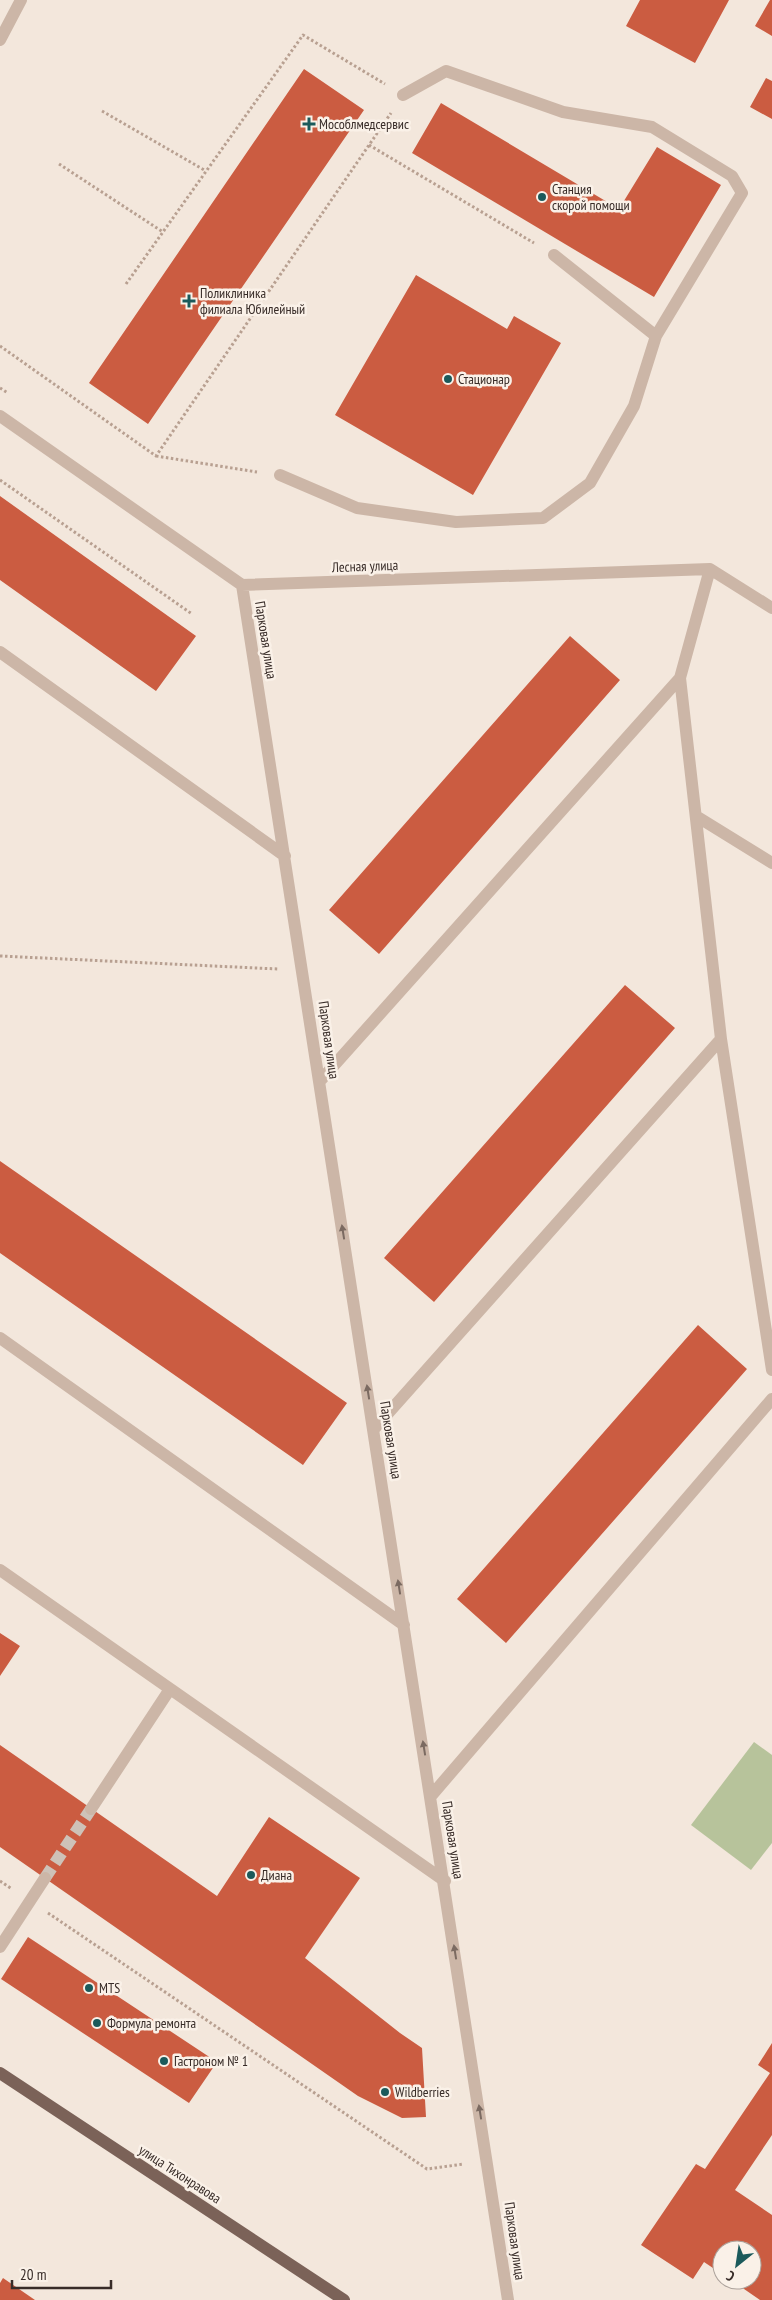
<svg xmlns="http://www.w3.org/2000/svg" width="772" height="2300" viewBox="0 0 772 2300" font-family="'PT Sans Narrow',sans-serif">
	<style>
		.green { fill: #b7c39b }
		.building { fill: #cb5c41 }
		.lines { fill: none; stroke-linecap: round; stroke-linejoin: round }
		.minor-tunnel { stroke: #cec2b8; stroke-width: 12; stroke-dasharray: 12 6; stroke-linecap: butt }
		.path { stroke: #b8a091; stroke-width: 3; stroke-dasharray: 2.5 2.5; stroke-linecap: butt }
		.minor { stroke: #ccb6a7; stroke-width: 12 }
		.major { stroke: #7b6258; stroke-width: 12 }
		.oneway { fill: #7b6a61 }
		.poi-dot { fill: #1b5a5b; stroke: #faf1e8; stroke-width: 2 }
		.labels { text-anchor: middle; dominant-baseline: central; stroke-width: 5; stroke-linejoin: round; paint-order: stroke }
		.poi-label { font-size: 14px; fill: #382c28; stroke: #faf1e8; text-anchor: start }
		.street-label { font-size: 14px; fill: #382c28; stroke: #faf1e8 }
	</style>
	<rect width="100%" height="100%" fill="#f3e7dc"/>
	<path class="green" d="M754,1742L772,1755V1843L751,1870L691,1825Z"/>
	<path class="building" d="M640,0H729L695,63L626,26Z
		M770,0H772V36L755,26Z
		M304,69L364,110L148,424L89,383Z
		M766,78L772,81V119L750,107Z
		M441,103L619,209L657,147L721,185L654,297L412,153Z
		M416,275L507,329L514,316L561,343L473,495L335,415Z
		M0,496L196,636L156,691L0,580Z
		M570,636L620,680L379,954L329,910Z
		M625,985L675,1028L434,1302L384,1258Z
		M0,1161L347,1403L303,1465L0,1253Z
		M698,1325L747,1369L506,1643L457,1599Z
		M0,1633L20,1646L0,1676Z
		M0,1745L217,1896L269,1817L360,1878L305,1958L400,2033L422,2048L426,2117L402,2118L358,2096L0,1847Z
		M28,1937L217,2062L189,2103L1,1979Z
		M772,2043V2135L735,2190L772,2215V2300H760L731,2280H752V2250H722V2274L704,2262L693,2279L641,2245L696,2164L705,2169L770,2073L758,2065Z
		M3,2278L35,2300H0V2283Z"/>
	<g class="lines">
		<path class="minor-tunnel" d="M45,1878L91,1809"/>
		<path class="path" d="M102,111L206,171
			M369,145L534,243
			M59,164L163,232
			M126,284L303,35L385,84
			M0,346L156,456L391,113
			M0,388L8,393
			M156,456L257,472
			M0,480L192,614
			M0,956L278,969
			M0,1881L12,1889
			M48,1913L427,2169L464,2164"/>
		<path class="minor" d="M0,40L21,0
			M403,95L446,71L563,112L652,127L732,176L742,193L656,336
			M0,416L242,585L710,569L772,608
			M280,475L357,508L456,522L543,518L590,483L634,406L656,336L554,255
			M710,569L680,678L721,1039L772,1370
			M242,585L508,2300
			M0,652L285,856
			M696,816L772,863
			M320,1081L680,678
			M0,1338L404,1625
			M374,1429L721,1039
			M0,1570L445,1881
			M431,1796L772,1399
			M91,1809L170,1689
			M0,1947L45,1878"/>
		<path class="major" d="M0,2073L344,2300"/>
	</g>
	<defs><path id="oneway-solid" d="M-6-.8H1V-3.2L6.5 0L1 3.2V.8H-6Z" transform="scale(1.25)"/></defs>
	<g class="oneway">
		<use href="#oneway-solid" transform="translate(343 1232) rotate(-99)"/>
		<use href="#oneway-solid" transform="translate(368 1392) rotate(-99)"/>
		<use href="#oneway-solid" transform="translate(399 1587) rotate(-99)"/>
		<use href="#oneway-solid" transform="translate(424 1748) rotate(-99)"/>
		<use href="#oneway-solid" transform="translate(455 1952) rotate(-99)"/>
		<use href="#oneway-solid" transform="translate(480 2112) rotate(-99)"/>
	</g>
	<g class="poi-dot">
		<path d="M306.5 116.5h5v5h5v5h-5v5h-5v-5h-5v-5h5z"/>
		<circle cx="542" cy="197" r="5"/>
		<path d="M186.5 293.5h5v5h5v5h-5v5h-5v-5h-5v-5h5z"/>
		<circle cx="448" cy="379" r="5"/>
		<circle cx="251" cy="1875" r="5"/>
		<circle cx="89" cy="1988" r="5"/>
		<circle cx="97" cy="2023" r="5"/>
		<circle cx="164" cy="2061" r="5"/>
		<circle cx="385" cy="2092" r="5"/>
	</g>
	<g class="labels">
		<g class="poi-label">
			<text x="319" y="124">Мособлмедсервис</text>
			<text x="552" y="189">Станция<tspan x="552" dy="16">скорой помощи</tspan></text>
			<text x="200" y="293">Поликлиника<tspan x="200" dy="16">филиала Юбилейный</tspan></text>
			<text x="458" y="379">Стационар</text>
			<text x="261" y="1875">Диана</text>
			<text x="99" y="1988">MTS</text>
			<text x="107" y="2023">Формула ремонта</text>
			<text x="174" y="2061">Гастроном № 1</text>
			<text x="395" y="2092">Wildberries</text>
		</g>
		<g class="street-label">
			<text transform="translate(365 566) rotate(-2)">Лесная улица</text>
			<text transform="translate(266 640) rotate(81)">Парковая улица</text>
			<text transform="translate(329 1040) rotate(82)">Парковая улица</text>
			<text transform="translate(391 1440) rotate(81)">Парковая улица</text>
			<text transform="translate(453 1840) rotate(81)">Парковая улица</text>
			<text transform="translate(180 2174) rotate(33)">улица Тихонравова</text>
			<text transform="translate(515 2241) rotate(82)">Парковая улица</text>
		</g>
	</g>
	<g transform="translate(737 2265) rotate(210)"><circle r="24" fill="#faf1e8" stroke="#aca29b"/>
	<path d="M0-4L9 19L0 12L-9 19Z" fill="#1b5a5b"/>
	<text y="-8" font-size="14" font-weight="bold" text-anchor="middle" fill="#382c28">С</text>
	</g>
	<path d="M12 2280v8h99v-8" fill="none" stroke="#382c28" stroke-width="2.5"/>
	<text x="20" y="2280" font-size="15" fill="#382c28" stroke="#faf1e8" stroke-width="4" paint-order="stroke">20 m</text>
</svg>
